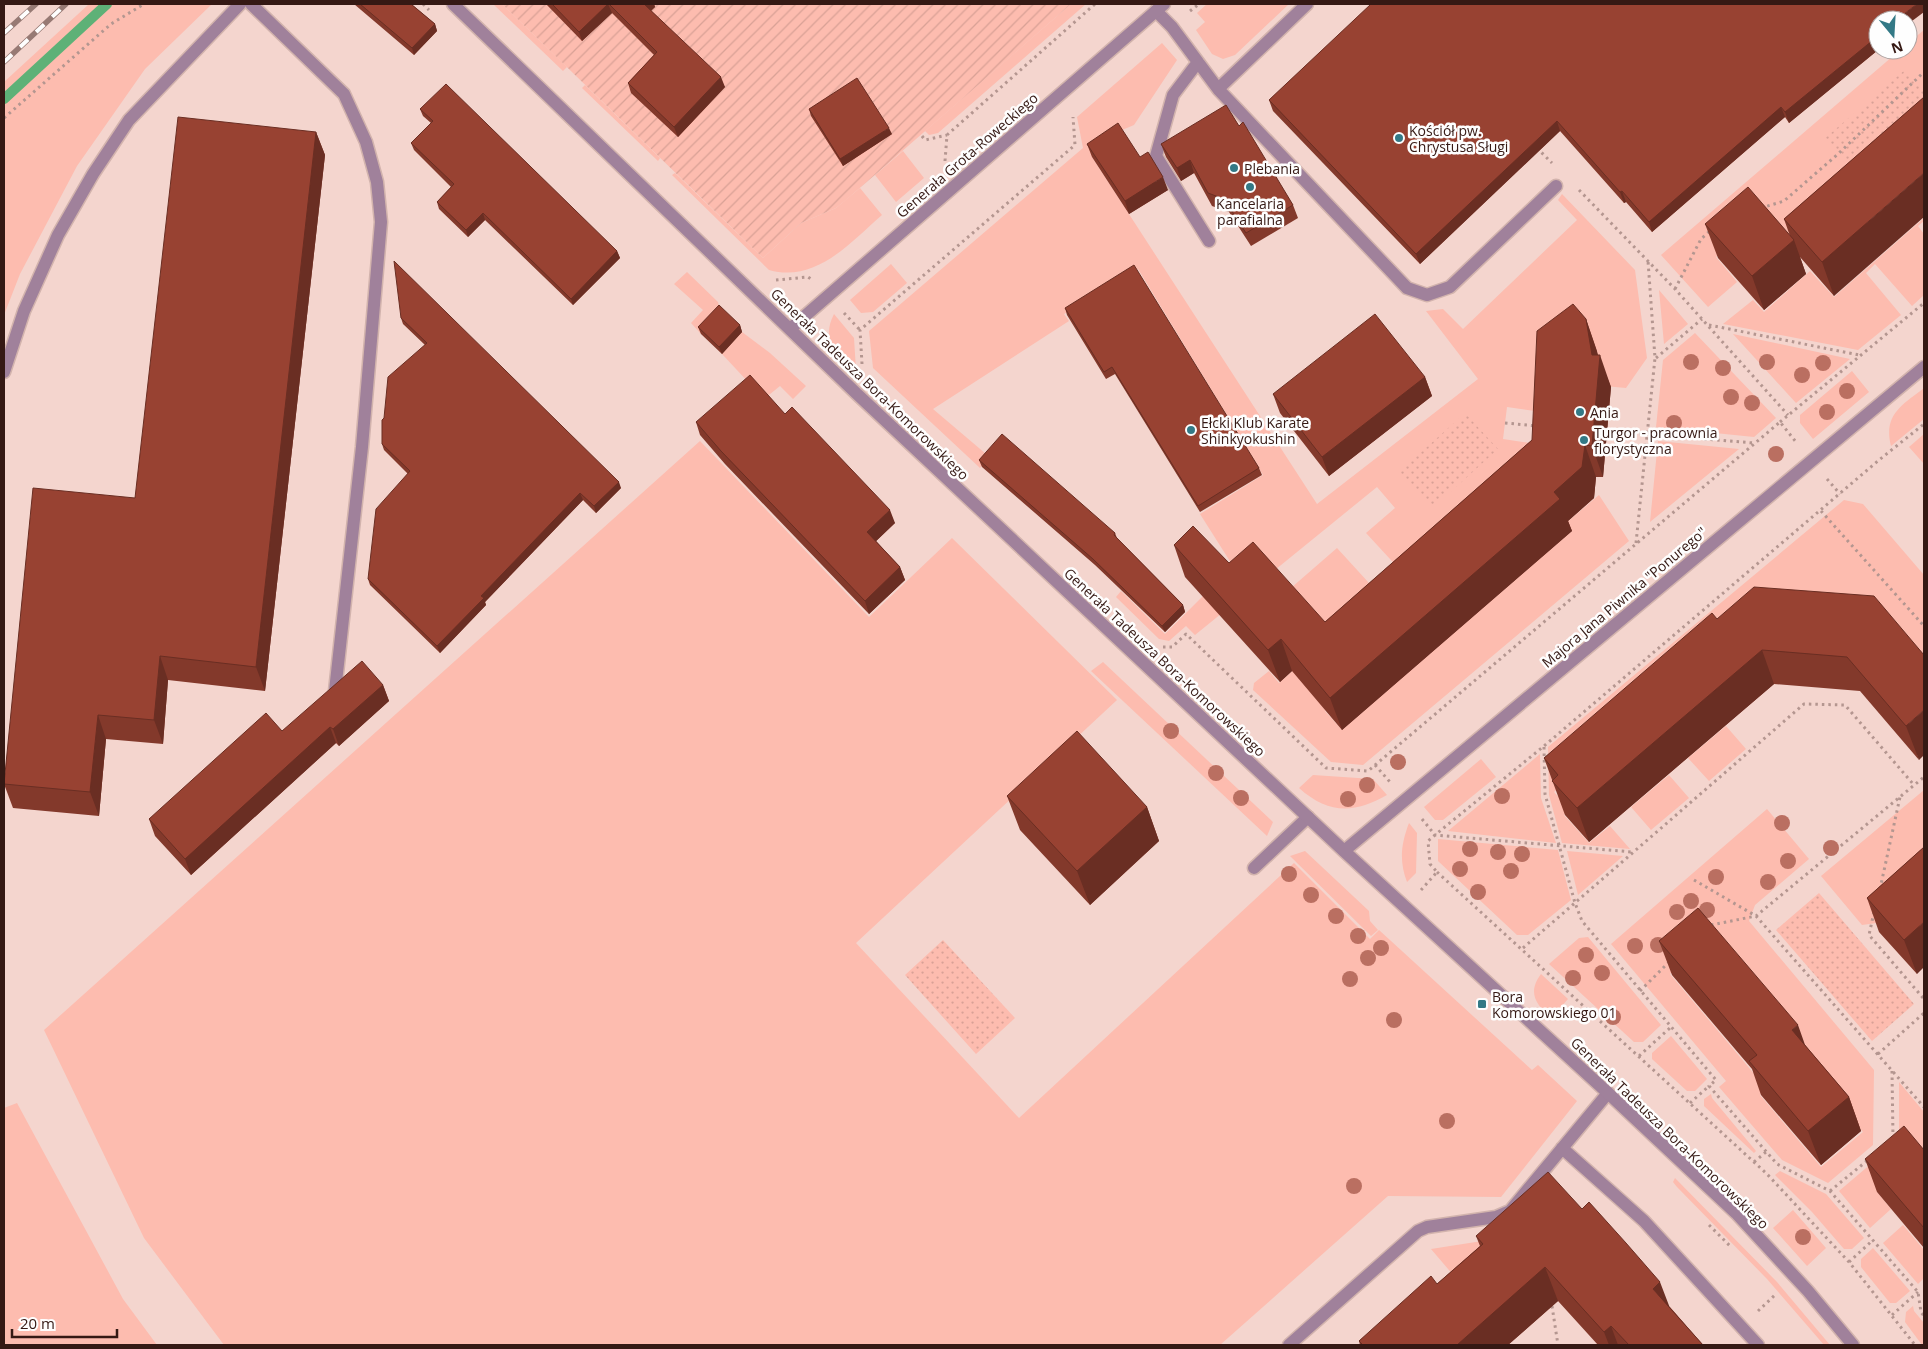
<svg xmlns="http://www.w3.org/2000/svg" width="1928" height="1349" viewBox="0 0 1928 1349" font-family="'Open Sans',sans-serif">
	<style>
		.grass { fill: #fdbcaf; fill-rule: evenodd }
		.park { fill: url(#park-dots) }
		.garden { fill: url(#garden-furrows) }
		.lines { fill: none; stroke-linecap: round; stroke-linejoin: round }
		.stream { stroke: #5eb177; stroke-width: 10 }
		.lane-casing { stroke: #d2b3ad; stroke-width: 15 }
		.street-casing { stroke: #d2b3ad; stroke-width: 15 }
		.path { stroke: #b49690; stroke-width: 3; stroke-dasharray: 2.5 4; stroke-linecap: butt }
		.lane { stroke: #a0819b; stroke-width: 12 }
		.street { stroke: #a0819b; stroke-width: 12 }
		.rail-casing { stroke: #977a74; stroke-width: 5.5 }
		.rail { stroke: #fefefe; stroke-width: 4; stroke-dasharray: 11; stroke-linecap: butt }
		.tree { fill: #ba6f61 }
		.wall { fill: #83392b }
		.shaded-wall { fill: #6a2e23 }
		.building { fill: #984232; stroke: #6a2e23 }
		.poi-dot { fill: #337986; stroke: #fefefe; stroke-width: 2 }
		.labels { text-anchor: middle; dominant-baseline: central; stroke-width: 5; stroke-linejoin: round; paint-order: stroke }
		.poi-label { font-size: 14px; fill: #351914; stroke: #fefefe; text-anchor: start }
		.street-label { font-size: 14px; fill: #351914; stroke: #fefefe }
	</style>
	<defs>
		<pattern id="park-dots" width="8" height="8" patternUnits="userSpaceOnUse" patternTransform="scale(1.25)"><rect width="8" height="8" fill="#fdbcaf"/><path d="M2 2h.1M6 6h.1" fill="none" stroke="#d9a196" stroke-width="1.8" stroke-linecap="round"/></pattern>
		<pattern id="garden-furrows" width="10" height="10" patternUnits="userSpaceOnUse" patternTransform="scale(1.25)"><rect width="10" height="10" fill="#fdbcaf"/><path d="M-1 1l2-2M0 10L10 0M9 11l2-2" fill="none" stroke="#d9a196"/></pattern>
	</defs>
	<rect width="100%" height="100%" fill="#f4d5ce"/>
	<path class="grass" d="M89,4H212L145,69L77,166L20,274L4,315V82Z
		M493,4H502L567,67L563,71Z
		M1071,4H1086L938,133L929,135L925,131Z
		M1207,4H1289L1235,55L1223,59L1212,54L1196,30L1205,22L1197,13Z
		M1924,30V139L1792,256L1760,219L1716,257L1737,282L1708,307L1661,255L1900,50H1908V43Z
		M1162,43L1177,60L1134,125L1108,136L1092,157L1317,504L1478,379L1426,311L1443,309L1463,329L1577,220L1558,200L1562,194L1635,270L1647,358L1626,388L1604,386L1597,351L1585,335L1535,411L1507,407L1503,439L1530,443L1414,585L1366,533L1395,508L1377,487L1195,635L1186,626L1169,641L1159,639L1116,597L1121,591L1165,634L1233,566L1200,514L1263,475L1138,269L1064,314L1069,321L933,409L986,454L1004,441L980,468L873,368L869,331L1083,148L1077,117Z
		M585,85L660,158L658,161L582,88Z
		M903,151L924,178L896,202L875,175Z
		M675,173L763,258L801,223L836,208L860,188L882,215C850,243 816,283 769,270L672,175Z
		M1924,218V221L1918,226L1924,234V295L1912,306L1875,264L1866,273L1901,315L1858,350L1723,324L1753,300L1764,312L1810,271L1834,297Z
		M891,264L907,283L873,312L861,313L850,300Z
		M687,272L718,302L721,312L701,334L691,323L703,310L674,284Z
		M1659,290L1688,324L1664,344Z
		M834,314L854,338L856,370C838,353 820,341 834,314Z
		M742,332L770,353L806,386L793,399L780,386L764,399L722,354Z
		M1695,333L1776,418L1754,437L1656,427L1663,360Z
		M1733,334L1850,359L1796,403Z
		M1852,371L1869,392L1813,439L1800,423V415Z
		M1924,388V419L1891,446C1883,415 1902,405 1924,388Z
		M1924,434V464L1909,447Z
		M700,441L869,617L952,538L1117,700L856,943L1019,1118L1294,863L1370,939L1379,930L1532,1070L1538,1065L1577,1101L1501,1197L1388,1196L1220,1345H224L144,1238L44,1030Z
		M1658,441L1739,449L1650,522Z
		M1599,495L1629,541L1363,765L1331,762L1253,690L1254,683L1269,671L1279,683L1297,667L1331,705L1325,711L1342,730L1572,531L1566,523Z
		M1844,500L1863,504L1924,575V674L1724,647L1554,792L1570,809L1564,815L1589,843L1610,826L1630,849L1562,843L1549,795L1548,747Z
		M1337,548L1390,606L1337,653L1284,594Z
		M1103,662L1273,822L1267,836L1091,671Z
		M1726,726L1746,749L1709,781L1688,758Z
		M1540,754L1541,798L1556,843L1448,831Z
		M1481,759L1496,777L1443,820H1435L1424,807Z
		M1313,775L1373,779L1387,795C1354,814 1328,814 1299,788Z
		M1669,775L1689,798L1651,830L1631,807Z
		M1924,790V887L1884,922L1862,925L1821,876Z
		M1767,809L1809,859L1755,905L1749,921L1874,1070L1873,1145L1828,1183L1782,1160L1719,1087L1726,1081L1611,944ZM1710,940L1806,1063L1863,1132L1821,1167L1760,1095L1767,1089L1670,974Z
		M1409,823L1417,833L1416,873L1407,882C1399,861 1401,844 1409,823Z
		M1438,839L1558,850L1571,900L1528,935H1517L1438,861Z
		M1305,851L1369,911L1370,921L1378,930L1371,936L1290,856Z
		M1567,851L1623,856L1578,895Z
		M1588,937L1661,1025L1643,1042H1634L1549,964L1579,938Z
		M1541,974L1568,999L1551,1018C1536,1004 1527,993 1541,974Z
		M1671,1036L1707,1079L1695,1091H1687L1652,1059V1053Z
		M1899,1082L1924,1112V1168L1916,1159L1877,1192L1891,1209L1870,1228L1839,1191L1899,1140Z
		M1711,1094L1712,1098L1756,1151L1754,1153L1704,1106V1099Z
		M17,1103L123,1299L157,1345H4V1108Z
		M1780,1171L1826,1194L1864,1238L1852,1249H1844L1812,1212L1775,1175Z
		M1675,1178L1777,1282L1830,1345H1824L1767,1279L1677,1187L1673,1182Z
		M1793,1210L1826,1248L1807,1266L1773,1228Z
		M1903,1225L1924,1250V1278L1918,1284L1883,1243Z
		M1514,1236L1460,1283L1431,1249Z
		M1873,1248L1910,1291L1896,1303H1890L1861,1267V1259Z
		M1913,1306L1914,1311L1924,1323V1345H1922L1905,1322L1906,1312Z"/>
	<path class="park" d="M1906,69L1924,90V109L1853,172L1824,139Z
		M1465,413L1498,449L1432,509L1399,472Z
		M1819,893L1914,1004L1872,1041L1776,930Z
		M943,940L1015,1018L976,1054L905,975Z"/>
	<path class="garden" d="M502,4H1071L846,200L836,208L801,223L763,258Z"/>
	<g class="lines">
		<path class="stream" d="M4,99L107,4"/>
		<defs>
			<path id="lane" d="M251,4L344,94L366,142L377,182L381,222L362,447L335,691
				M1156,11L1172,27L1218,89L1407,288L1427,295L1450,287L1556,186
				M1198,62L1173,95L1156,156L1209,241
				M1218,89L1307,4
				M4,372L24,311L58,235L93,174L129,120L240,4
				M1254,868L1308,817
				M1562,1148L1644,1221L1758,1345
				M1289,1345L1418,1231L1427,1227L1496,1217L1510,1211L1608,1093"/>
			<path id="street" d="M453,4L857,394L1344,851L1608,1093L1736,1213L1808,1291L1853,1345
				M790,329L1164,4
				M1344,851L1924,367"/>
		</defs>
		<use href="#lane" class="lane-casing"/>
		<use href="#street" class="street-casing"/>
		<path class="path" d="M423,4L429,10
			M1190,11L1199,4
			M4,118L111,24L144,4
			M922,136L925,140L947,135
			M1537,148L1552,163
			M945,161L947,135L1095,4
			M1579,190L1675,289L1788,415
			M1761,208L1784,201L1838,154L1924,72
			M776,280L808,277L811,279
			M1675,289L1701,239L1711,230
			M844,313L860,330
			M1709,325L1859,355
			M1656,358L1702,319
			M862,364L860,330L1075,145L1073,117
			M1780,422L1924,303
			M1505,423L1537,426
			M1607,431L1754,443
			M1827,479L1840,494
			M1821,511L1924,626
			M1636,543L1655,358L1648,261
			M1163,647H1172L1186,634L1326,768L1368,771L1780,422L1796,442
			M1544,747L1545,794L1575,903L1582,921L1716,1080L1709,1086L1777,1164L1830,1191L1918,1292L1921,1312L1924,1316
			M1375,765L1390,782
			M1422,819L1435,835L1632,852
			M1437,872L1767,1174L1849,1262L1915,1345
			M1694,880L1756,916L1924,1107
			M1880,889L1900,797
			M1421,890L1437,872L1430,864L1428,841L1435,835L1544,746L1879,460L1924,424
			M1874,912L1869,935L1924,999
			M1711,925L1756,916L1924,777
			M1523,948L1804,704L1845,705L1914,785
			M1640,991L1669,962
			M1878,1054L1924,1013
			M1639,1056L1671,1027
			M1892,1071L1893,1138
			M1690,1103L1709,1086
			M1754,1162L1766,1152
			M1830,1191L1868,1160
			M1709,1225L1731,1247
			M1849,1262L1873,1240
			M1552,1306L1558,1345
			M1758,1311L1776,1294
			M1892,1315L1918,1292"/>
		<use href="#lane" class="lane"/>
		<use href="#street" class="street"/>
		<defs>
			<path id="rail" d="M4,33L36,4
				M4,62L66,4"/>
		</defs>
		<use href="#rail" class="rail-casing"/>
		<use href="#rail" class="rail"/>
	</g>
	<g class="tree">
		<circle cx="1691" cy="362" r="8"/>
		<circle cx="1767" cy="362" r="8"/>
		<circle cx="1823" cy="363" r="8"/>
		<circle cx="1723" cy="368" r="8"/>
		<circle cx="1802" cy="375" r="8"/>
		<circle cx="1847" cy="391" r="8"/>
		<circle cx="1731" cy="397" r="8"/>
		<circle cx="1752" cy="403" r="8"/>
		<circle cx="1827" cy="412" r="8"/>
		<circle cx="1674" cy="423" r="8"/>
		<circle cx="1776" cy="454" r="8"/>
		<circle cx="1171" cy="731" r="8"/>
		<circle cx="1398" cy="762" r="8"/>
		<circle cx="1216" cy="773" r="8"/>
		<circle cx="1367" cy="785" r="8"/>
		<circle cx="1502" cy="796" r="8"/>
		<circle cx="1241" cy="798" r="8"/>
		<circle cx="1348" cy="799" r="8"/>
		<circle cx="1782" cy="823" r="8"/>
		<circle cx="1831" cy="848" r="8"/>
		<circle cx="1470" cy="849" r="8"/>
		<circle cx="1498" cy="852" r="8"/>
		<circle cx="1522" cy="854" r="8"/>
		<circle cx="1788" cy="861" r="8"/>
		<circle cx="1460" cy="869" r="8"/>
		<circle cx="1511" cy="871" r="8"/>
		<circle cx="1289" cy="874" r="8"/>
		<circle cx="1716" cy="877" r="8"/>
		<circle cx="1768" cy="882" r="8"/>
		<circle cx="1478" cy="892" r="8"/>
		<circle cx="1311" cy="895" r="8"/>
		<circle cx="1691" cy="901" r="8"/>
		<circle cx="1707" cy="910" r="8"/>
		<circle cx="1677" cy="912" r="8"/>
		<circle cx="1336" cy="916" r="8"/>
		<circle cx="1358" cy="936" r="8"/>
		<circle cx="1658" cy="945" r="8"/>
		<circle cx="1635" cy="946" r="8"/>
		<circle cx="1381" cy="948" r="8"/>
		<circle cx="1586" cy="955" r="8"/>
		<circle cx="1368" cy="958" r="8"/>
		<circle cx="1602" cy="973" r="8"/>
		<circle cx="1573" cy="978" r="8"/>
		<circle cx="1350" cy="979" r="8"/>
		<circle cx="1613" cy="1017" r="8"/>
		<circle cx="1394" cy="1020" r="8"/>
		<circle cx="1447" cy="1121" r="8"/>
		<circle cx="1354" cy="1186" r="8"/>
		<circle cx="1803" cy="1237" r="8"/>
	</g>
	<path class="wall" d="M354,4H411L435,24L437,31L414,55Z
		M546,4H654L655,7L651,11L725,87L678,137L631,93L628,83L654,55L612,13L582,41Z
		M1878,20V50L1789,123L1785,117L1652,232L1626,202L1624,203L1560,131L1420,264L1273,111L1269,100Z
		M1924,97L1834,296L1800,257L1806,274L1764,310L1718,258L1705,224L1790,236L1784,219Z
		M420,109L617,251L620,258L573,305L485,220L468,237L439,209L437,202L451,187L414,150L411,143L431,123L423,116Z
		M809,109L892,134L843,166L811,116Z
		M1239,126L1293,205L1298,218L1251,246L1229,212L1212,206L1194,173L1181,181L1166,157L1161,144Z
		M316,132L325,155L265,691L168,680L163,744L106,739L99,816L13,808L4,784L135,498Z
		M1087,144L1168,190L1129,214L1092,157Z
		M1065,308L1259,468L1262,475L1200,512L1115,374L1106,379L1067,315Z
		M401,318L621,488L596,513L583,500L485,602L486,605L440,653L370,585L368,579L408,474L384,450L382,444L384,418L425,345L403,324Z
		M1586,319L1598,355L1611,387L1603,477H1596L1594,498L1568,521L1572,531L1342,730L1292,671L1280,682L1185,577L1174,545L1229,563L1325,622L1532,440Z
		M740,325L742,332L722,354L701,334L698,327Z
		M1425,377L1432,396L1329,476L1280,413L1273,394Z
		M785,414L895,523L876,541L900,567L905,580L869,614L725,464L700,435L696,422Z
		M979,460L1115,533L1117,538L1183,605L1185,612L1165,632L1095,565L982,467Z
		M1874,596L1919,760L1860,691L1774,684L1589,842L1565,815L1544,758L1717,619Z
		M383,685L389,701L339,746L336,743L191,875L155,836L149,819L282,731Z
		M1007,796L1147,807L1159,841L1090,905L1020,830Z
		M1924,847L1917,974L1879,932L1867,898Z
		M1659,941L1805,1045L1849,1097L1861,1131L1821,1165L1761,1095L1752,1069L1672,975Z
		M1924,1150V1248L1877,1192L1865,1159Z
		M1476,1236L1670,1307L1703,1345H1598L1558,1301L1508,1345H1360L1359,1341L1437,1284L1480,1246Z"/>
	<path class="shaded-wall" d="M608,4L612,13L582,41L579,32Z
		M644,4H654L655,7L647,14Z
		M1917,4H1924V12L1908,24V20H1896Z
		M435,24L437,31L414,55L412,48Z
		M1878,36V50L1789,123L1785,112Z
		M721,77L725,87L678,137L674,127Z
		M1781,107L1785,117L1652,232L1649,222Z
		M1557,121L1560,131L1420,264L1416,254Z
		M889,128L892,134L843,166L840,159Z
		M316,132L325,155L265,691L256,667Z
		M1190,160L1194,173L1181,181L1177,168Z
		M1924,173V217L1834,296L1822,262Z
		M1163,177L1168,190L1129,214L1125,201Z
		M1622,191L1626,202L1624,203L1620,192Z
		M483,213L485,220L468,237L466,230Z
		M1794,240L1806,274L1764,310L1752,276Z
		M617,251L620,258L573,305L571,299Z
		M1586,319L1597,351L1599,362L1600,355L1611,387L1603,477L1592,446V355Z
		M740,325L742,332L722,354L719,347Z
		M1425,377L1432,396L1329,476L1322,457Z
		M1585,445L1596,477L1594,498L1568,521L1572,531L1342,730L1330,698L1554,492Z
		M619,482L621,488L596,513L594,506Z
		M580,493L583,500L485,602L486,605L440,653L437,646L481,596Z
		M890,510L895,523L872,545L867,532Z
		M900,567L905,580L869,614L865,601Z
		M1183,605L1185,612L1165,632L1162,626Z
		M1281,639L1292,671L1280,682L1268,650Z
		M1762,650L1774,684L1589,842L1577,808Z
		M160,656L168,680L163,744L154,720Z
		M383,685L389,701L339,746L333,729Z
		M1924,710V755L1919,760L1906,726Z
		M98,715L106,739L99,816L90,792Z
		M330,727L336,743L191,875L185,859Z
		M1147,807L1159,841L1090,905L1077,871Z
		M1924,922V967L1917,974L1904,940Z
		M1798,1025L1810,1059L1792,1030Z
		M1849,1097L1861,1131L1821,1165L1808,1131Z
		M1545,1267L1558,1301L1508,1345H1457Z
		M1660,1282L1673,1316L1653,1289Z
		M1611,1326L1618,1345H1609L1604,1332Z"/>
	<path class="building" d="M360,4H411L435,24L412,48Z
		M552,4H608L579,32Z
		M609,4H645H644L721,77L674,127L628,83L657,52Z
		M1371,4H1917L1896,20H1878V36L1785,112L1781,107L1649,222L1622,191L1620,192L1557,121L1416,254L1269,100Z
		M857,78L889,128L840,159L809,109Z
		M446,84L617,251L571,299L483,213L466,230L437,202L454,184L411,143L433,121L420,109Z
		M1924,97V173L1822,262L1784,219Z
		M1226,105L1239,126L1243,122L1293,205L1246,233L1224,199L1208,193L1190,160L1177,168L1161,144Z
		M178,117L316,132L256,667L160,656L154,720L98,715L90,792L4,784L33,488L135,498Z
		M1118,123L1140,157L1148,152L1163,177L1125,201L1087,144Z
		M1748,187L1794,240L1752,276L1705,224Z
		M394,261L619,482L594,506L580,493L481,596L484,598L437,646L368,579L376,509L410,471L382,444V420L384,418L388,377L427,343L401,318Z
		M1134,265L1259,468L1198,506L1112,367L1104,372L1065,308Z
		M1573,304L1586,319L1592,355H1600L1592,446L1585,445L1582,467L1554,492L1560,499L1330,698L1281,639L1268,650L1174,545L1193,526L1229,563L1253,542L1325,622L1532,440L1537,331Z
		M719,305L740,325L719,347L698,327Z
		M1375,314L1425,377L1322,457L1273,394Z
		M750,375L785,414L792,407L890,510L867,532L900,567L865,601L721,451L696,422Z
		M1002,434L1115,533L1114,535L1183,605L1162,626L1093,559L979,460Z
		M1754,587L1874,596L1924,655V710L1906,726L1847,657L1762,650L1577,808L1552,781L1558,775L1544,758L1712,613L1717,619Z
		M362,661L383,685L333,729L330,727L185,859L149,819L266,713L282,731Z
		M1077,731L1147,807L1077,871L1007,796Z
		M1924,847V922L1904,940L1867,898Z
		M1698,908L1798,1025L1792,1030L1849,1097L1808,1131L1749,1061L1757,1055L1659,941Z
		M1904,1126L1924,1150V1228L1865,1159Z
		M1548,1172L1582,1209L1589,1202L1626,1243L1660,1282L1653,1289L1703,1345H1629L1611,1326L1604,1332L1545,1267L1457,1345H1363L1359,1341L1431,1276L1437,1284L1483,1244L1476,1236Z"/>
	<g class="poi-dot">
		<circle cx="1399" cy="138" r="5"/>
		<circle cx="1234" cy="168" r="5"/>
		<circle cx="1250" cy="187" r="5"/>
		<circle cx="1580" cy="412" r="5"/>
		<circle cx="1191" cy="430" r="5"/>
		<circle cx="1584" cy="440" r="5"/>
		<rect x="1477" y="999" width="10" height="10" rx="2.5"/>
	</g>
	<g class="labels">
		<g class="poi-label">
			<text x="1409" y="130">Kościół pw.<tspan x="1409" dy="16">Chrystusa Sługi</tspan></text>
			<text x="1244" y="168">Plebania</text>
			<text x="1250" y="203" text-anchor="middle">Kancelaria<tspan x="1250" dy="16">parafialna</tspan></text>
			<text x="1590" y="412">Ania</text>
			<text x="1201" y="422">Ełcki Klub Karate<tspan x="1201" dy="16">Shinkyokushin</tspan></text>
			<text x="1594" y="432">Turgor - pracownia<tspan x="1594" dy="16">florystyczna</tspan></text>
			<text x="1492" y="996">Bora<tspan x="1492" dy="16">Komorowskiego 01</tspan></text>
		</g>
		<g class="street-label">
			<text transform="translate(967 155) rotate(-41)">Generała Grota-Roweckiego</text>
			<text transform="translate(870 384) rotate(44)">Generała Tadeusza Bora-Komorowskiego</text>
			<text transform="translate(1624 597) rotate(-40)">Majora Jana Piwnika "Ponurego"</text>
			<text transform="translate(1165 662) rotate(43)">Generała Tadeusza Bora-Komorowskiego</text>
			<text transform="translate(1670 1133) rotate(44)">Generała Tadeusza Bora-Komorowskiego</text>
		</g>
	</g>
	<rect width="1928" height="1349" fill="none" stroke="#351914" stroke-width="10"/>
	<g transform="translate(1893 35) rotate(162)"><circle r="24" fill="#fefefe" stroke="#aea2a0"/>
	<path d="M0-4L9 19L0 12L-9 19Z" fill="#337986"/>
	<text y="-8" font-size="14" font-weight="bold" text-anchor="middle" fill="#351914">N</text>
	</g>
	<path d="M12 1329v8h105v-8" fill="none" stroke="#351914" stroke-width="2.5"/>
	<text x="20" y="1329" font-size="15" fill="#351914" stroke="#fefefe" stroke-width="4" paint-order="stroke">20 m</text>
</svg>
